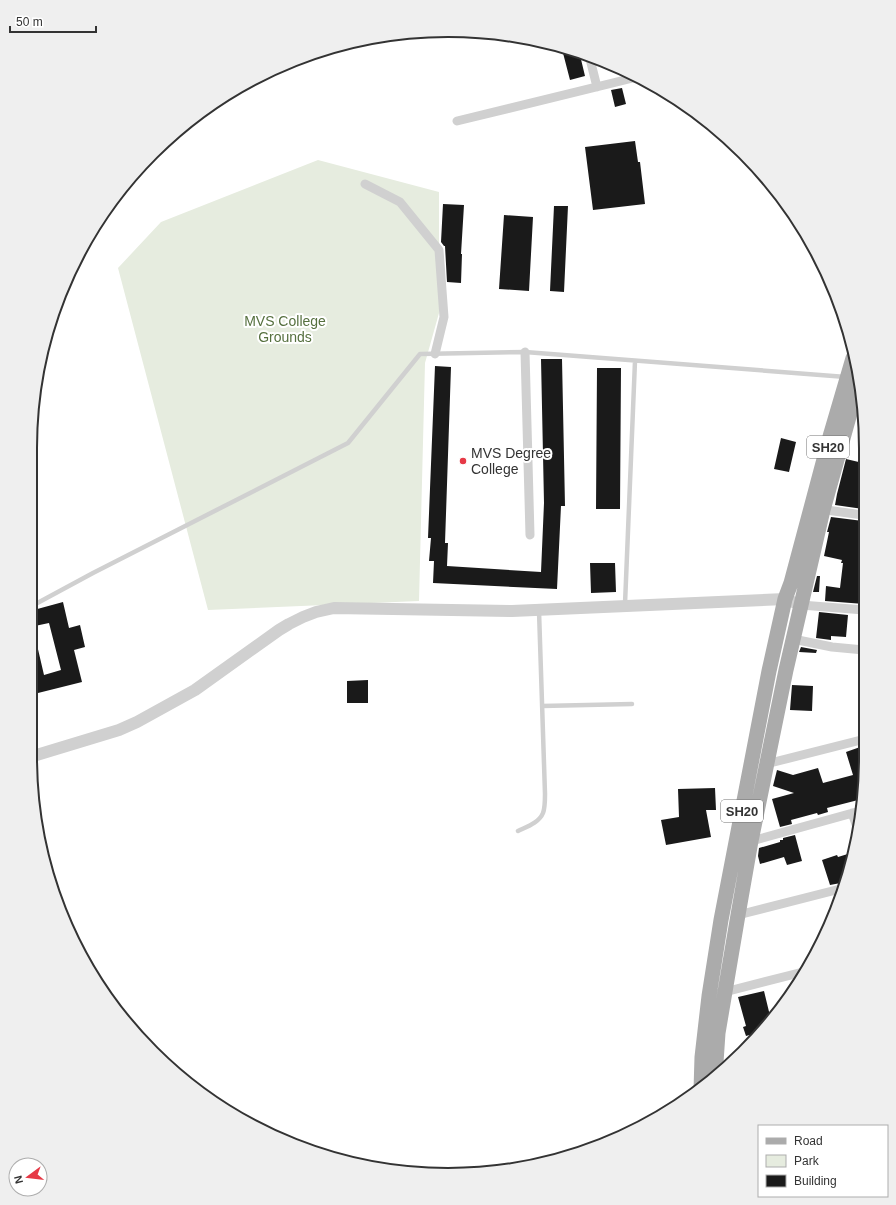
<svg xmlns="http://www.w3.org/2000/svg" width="896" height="1205" viewBox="0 0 896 1205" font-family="Arial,sans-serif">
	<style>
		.green { fill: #e6ecdf }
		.building { fill: #1a1a1a }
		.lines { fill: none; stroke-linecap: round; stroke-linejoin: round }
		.service { stroke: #d0d0d0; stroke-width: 4.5 }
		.minor { stroke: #d0d0d0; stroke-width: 9 }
		.tertiary { stroke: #d0d0d0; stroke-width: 12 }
		.primary { stroke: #ababab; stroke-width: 15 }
		.poi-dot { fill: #e63946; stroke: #fff; stroke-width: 1.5 }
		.labels { text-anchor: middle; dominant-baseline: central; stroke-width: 4; stroke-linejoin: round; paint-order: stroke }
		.shield { fill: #fff; stroke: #707070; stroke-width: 1 }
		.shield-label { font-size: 13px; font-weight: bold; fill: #333 }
		.park-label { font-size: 14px; fill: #56703f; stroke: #fff }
		.poi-label { font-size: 14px; fill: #333; stroke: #fff; text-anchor: start }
		.rim { fill: none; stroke: #333; stroke-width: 2 }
	</style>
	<rect width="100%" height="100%" fill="#fff"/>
	<path class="green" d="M318,160L439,192V313L425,363L419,601L208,610L118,268L161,222Z"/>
	<path class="building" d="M574,50L579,51L585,76L570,80L563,53Z
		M622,88L626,104L615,107L611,90Z
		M635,141L638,162H640L645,204L593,210L585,147Z
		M443,204L464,205L461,254H462L461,283L447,282L445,246H444L441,242Z
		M554,206H568L564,292L550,291Z
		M504,215L533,217L529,291L499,289Z
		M541,359H562L565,506H561L557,589L433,583L434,561H429L431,538H428L435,366L451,367L445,543H448L447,566L541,572L544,503Z
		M597,368H621L620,509H596Z
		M781,438L796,442L789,472L774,469Z
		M846,459L863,463V509L835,505L837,494Z
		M831,517L863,521V552L861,568H864V604L825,601L826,586L840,588L843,563H841L842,560L824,556L829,532H827Z
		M590,563H615L616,592L591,593Z
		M817,576H820L819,592H813Z
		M63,602L69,628L80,625L85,647L74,650L82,682L38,693L35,683L30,684V632H34L44,675L61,670L49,623L30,627V611Z
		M819,612L848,615L846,637L831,636V640L816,638Z
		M801,647L817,650L816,653L799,652Z
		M368,680V703H347V681Z
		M792,685L813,686L812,711L790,710Z
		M863,746L865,751V785L862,799L827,808L828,812L818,815L817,813L791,820L792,824L780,827L772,799L794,793L773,786L777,770L793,775L818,768L823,783L853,775L846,752Z
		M715,788L716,810H706L711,837L666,845L661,820L679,817L678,789Z
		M795,835L802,861L787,865L784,857L760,864L758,856L759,848L780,842V840H783V838Z
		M851,853L846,882L830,885L822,860L837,855L838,857Z
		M842,895L837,907L834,897Z
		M764,991L771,1020L764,1031L746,1036L743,1027L746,1026L738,997Z"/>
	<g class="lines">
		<path class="service" d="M625,604L635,361
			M30,607L93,573L348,443L420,354L525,352L846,377
			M542,706L632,704
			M518,831C526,827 539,823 543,813C545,808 545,800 545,794L539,611"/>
		<path class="minor" d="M589,55L597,87
			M457,121L637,77
			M365,184L400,202L439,250L444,317L435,354
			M525,352L530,535
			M819,509L863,515
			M801,605L864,610
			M793,639L832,647L864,650
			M766,764L865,739
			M852,813L857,827
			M748,842L860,811
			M738,915L844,888
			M709,996L807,971"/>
		<path class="tertiary" d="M30,757L119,730L137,722L195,690L279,630L289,624L303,617L316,612L334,608L512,611L785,599L801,605"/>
		<path class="primary" d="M715,1077L718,1033L738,915L751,841L786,670L823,510L859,381
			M701,1090L702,1057L709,996L721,920L769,671L785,599L791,583L831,433L853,358"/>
	</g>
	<circle class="poi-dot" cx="463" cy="461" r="4"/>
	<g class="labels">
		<g class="shield">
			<rect x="807" y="436" width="42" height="22" rx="3"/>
			<rect x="721" y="800" width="42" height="22" rx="3"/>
		</g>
		<g class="shield-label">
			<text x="828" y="447">SH20</text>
			<text x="742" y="811">SH20</text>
		</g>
		<g class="park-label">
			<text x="285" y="321">MVS College<tspan x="285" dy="16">Grounds</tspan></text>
		</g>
		<g class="poi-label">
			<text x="471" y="453">MVS Degree<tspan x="471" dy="16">College</tspan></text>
		</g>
	</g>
	<path d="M0 0H896V1205H0ZM448 37H448A411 411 0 0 1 859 448V757A411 411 0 0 1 448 1168H448A411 411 0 0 1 37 757V448A411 411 0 0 1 448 37Z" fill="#efefef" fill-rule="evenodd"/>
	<path class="rim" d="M448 37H448A411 411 0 0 1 859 448V757A411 411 0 0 1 448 1168H448A411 411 0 0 1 37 757V448A411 411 0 0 1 448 37Z"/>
	<rect x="758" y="1125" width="130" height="72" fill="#ffffff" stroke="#adadad"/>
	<rect x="766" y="1138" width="20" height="6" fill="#ababab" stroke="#adadad"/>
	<text x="794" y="1145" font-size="12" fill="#333333">Road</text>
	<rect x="766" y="1155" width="20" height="12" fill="#e6ecdf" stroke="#adadad"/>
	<text x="794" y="1165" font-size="12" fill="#333333">Park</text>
	<rect x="766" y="1175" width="20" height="12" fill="#1a1a1a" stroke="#adadad"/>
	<text x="794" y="1185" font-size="12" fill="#333333">Building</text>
	<g transform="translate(28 1177) rotate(255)"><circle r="19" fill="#ffffff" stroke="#adadad"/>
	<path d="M0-3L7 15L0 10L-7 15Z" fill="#e63946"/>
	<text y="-6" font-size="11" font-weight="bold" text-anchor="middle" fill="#333333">N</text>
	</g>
	<path d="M10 26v6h86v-6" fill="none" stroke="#333333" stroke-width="2"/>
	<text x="16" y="26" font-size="12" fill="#333333" stroke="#ffffff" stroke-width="3" paint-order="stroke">50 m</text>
</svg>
